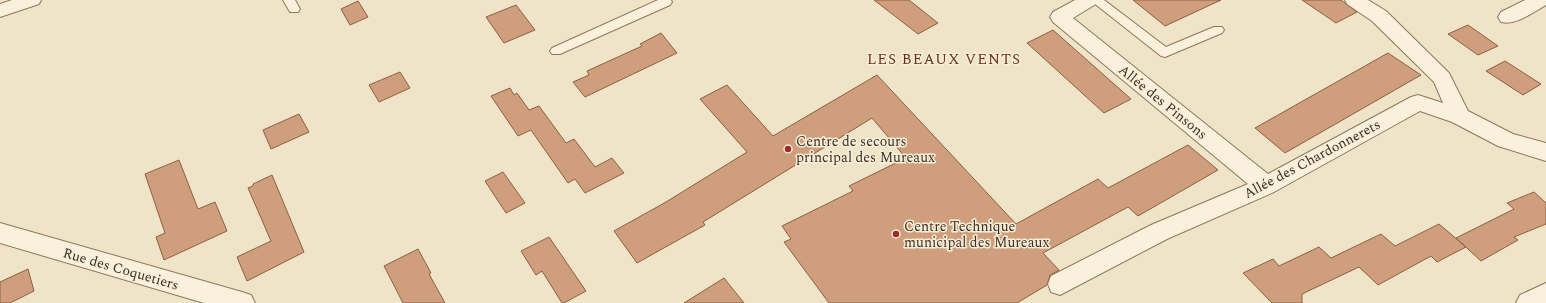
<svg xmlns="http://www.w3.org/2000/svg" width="1546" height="303" viewBox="0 0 1546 303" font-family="Spectral,serif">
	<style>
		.building { fill: #cf9f7d; stroke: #8d5f41 }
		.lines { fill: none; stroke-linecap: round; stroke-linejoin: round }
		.lane-casing { stroke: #8d765c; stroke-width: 2 }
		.street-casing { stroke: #8d765c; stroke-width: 2 }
		.lane { fill: #faf1dc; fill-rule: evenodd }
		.street { fill: #faf1dc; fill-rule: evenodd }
		.poi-dot { fill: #9e2a2b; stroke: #f7eed8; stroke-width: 1.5 }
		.labels { text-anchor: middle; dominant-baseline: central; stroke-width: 3; stroke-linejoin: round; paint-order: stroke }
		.street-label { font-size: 14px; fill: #3d2e20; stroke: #f7eed8 }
		.poi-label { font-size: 14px; fill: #3d2e20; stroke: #f7eed8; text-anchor: start }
		.neighbourhood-label { font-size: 15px; letter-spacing: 1px; fill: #6b2e1e; stroke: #f7eed8 }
	</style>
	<rect width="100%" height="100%" fill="#f0e4c8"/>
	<path class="building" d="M874,0H909L938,23L918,34Z
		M1133,0H1221L1165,26Z
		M1302,0H1341L1357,12L1336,23Z
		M358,1L368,17L350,25L341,9Z
		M516,5L535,30L504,43L486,17Z
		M1468,25L1498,46L1478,55L1448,34Z
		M1053,30L1131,99L1104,113L1027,43Z
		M661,33L677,53L585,97L573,82L589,75L587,71L642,46L640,44Z
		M1388,53L1421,75L1285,153L1255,128Z
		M1505,61L1541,84L1523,95L1486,71Z
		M400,72L410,88L379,102L369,85Z
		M877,75L1016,224L1098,179L1108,188L1188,145L1218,170L1138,216L1128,207L1043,253L1059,270L1050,275L1047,285L1017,303H829L784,242L791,239L782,226L853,191L849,186L906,158L872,118L703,222L705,225L637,263L614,231L666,202L747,152L700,99L727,85L773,136Z
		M510,88L514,95L517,93L529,110L539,106L566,143L574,139L595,167L612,158L624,173L585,193L575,179L568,183L531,130L518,136L491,96Z
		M299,114L309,132L271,149L263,130Z
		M179,160L198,209L215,202L227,231L164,260L156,237L165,233L145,174Z
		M503,172L525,203L506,213L485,181Z
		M272,175L304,252L247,281L237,257L271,241L248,188L253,186V184Z
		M1534,192L1546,203V224L1514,237L1518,240L1481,261L1456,238L1514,209L1507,203Z
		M1439,224L1466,247L1437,262L1431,256L1378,285L1359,267L1302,294V303H1272L1243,273L1273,259L1279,266L1319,247L1331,258L1381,234L1395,246Z
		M549,237L586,291L564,303H562L542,271L536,275L521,251Z
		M418,249L431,273L429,274L445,303H403L384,266Z
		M28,269L34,291L10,303H0V282Z
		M724,278L744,303H684Z"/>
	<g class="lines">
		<defs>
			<path id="lane" d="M283,0H295L300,9L298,12H290Z
				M658,0H671L672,2L670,5L560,54H552L550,51L552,48Z
				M1090,0H1104L1166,47L1214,27H1222L1224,30L1222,33L1165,57L1161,56Z"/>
			<path id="street" d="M12,0H41L39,4L0,17V4Z
				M1075,0H1098L1096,4L1073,18L1268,174L1411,97L1418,95L1443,103L1434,82L1372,21L1347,4L1345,0H1368L1386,11L1449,73L1468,111L1513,134L1546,143V161L1498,146L1452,122L1420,111L1274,192L1167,239L1060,295L1051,292L1048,284L1051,276L1151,225L1248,184L1053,22L1050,17L1053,12Z
				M1525,0H1546V5C1533,12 1516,26 1501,22L1498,17L1501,12Z
				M0,223L242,292L251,295L255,303H204L0,243Z
				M1546,283V303H1516L1520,295Z"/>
		</defs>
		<use href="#lane" class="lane-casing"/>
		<use href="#street" class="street-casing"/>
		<use href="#lane" class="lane"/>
		<use href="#street" class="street"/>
	</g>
	<g class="poi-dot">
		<circle cx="788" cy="149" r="4"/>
		<circle cx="896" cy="234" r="4"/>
	</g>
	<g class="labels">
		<g class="street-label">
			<text transform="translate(1163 102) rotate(39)">Allée des Pinsons</text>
			<text transform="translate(1312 159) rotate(-28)">Allée des Chardonnerets</text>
			<text transform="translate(121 269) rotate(16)">Rue des Coquetiers</text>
		</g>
		<g class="poi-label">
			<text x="796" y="141">Centre de secours<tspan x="796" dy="16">principal des Mureaux</tspan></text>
			<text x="904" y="226">Centre Technique<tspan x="904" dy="16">municipal des Mureaux</tspan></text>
		</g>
		<g class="neighbourhood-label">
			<text x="944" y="59">LES BEAUX VENTS</text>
		</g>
	</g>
</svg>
